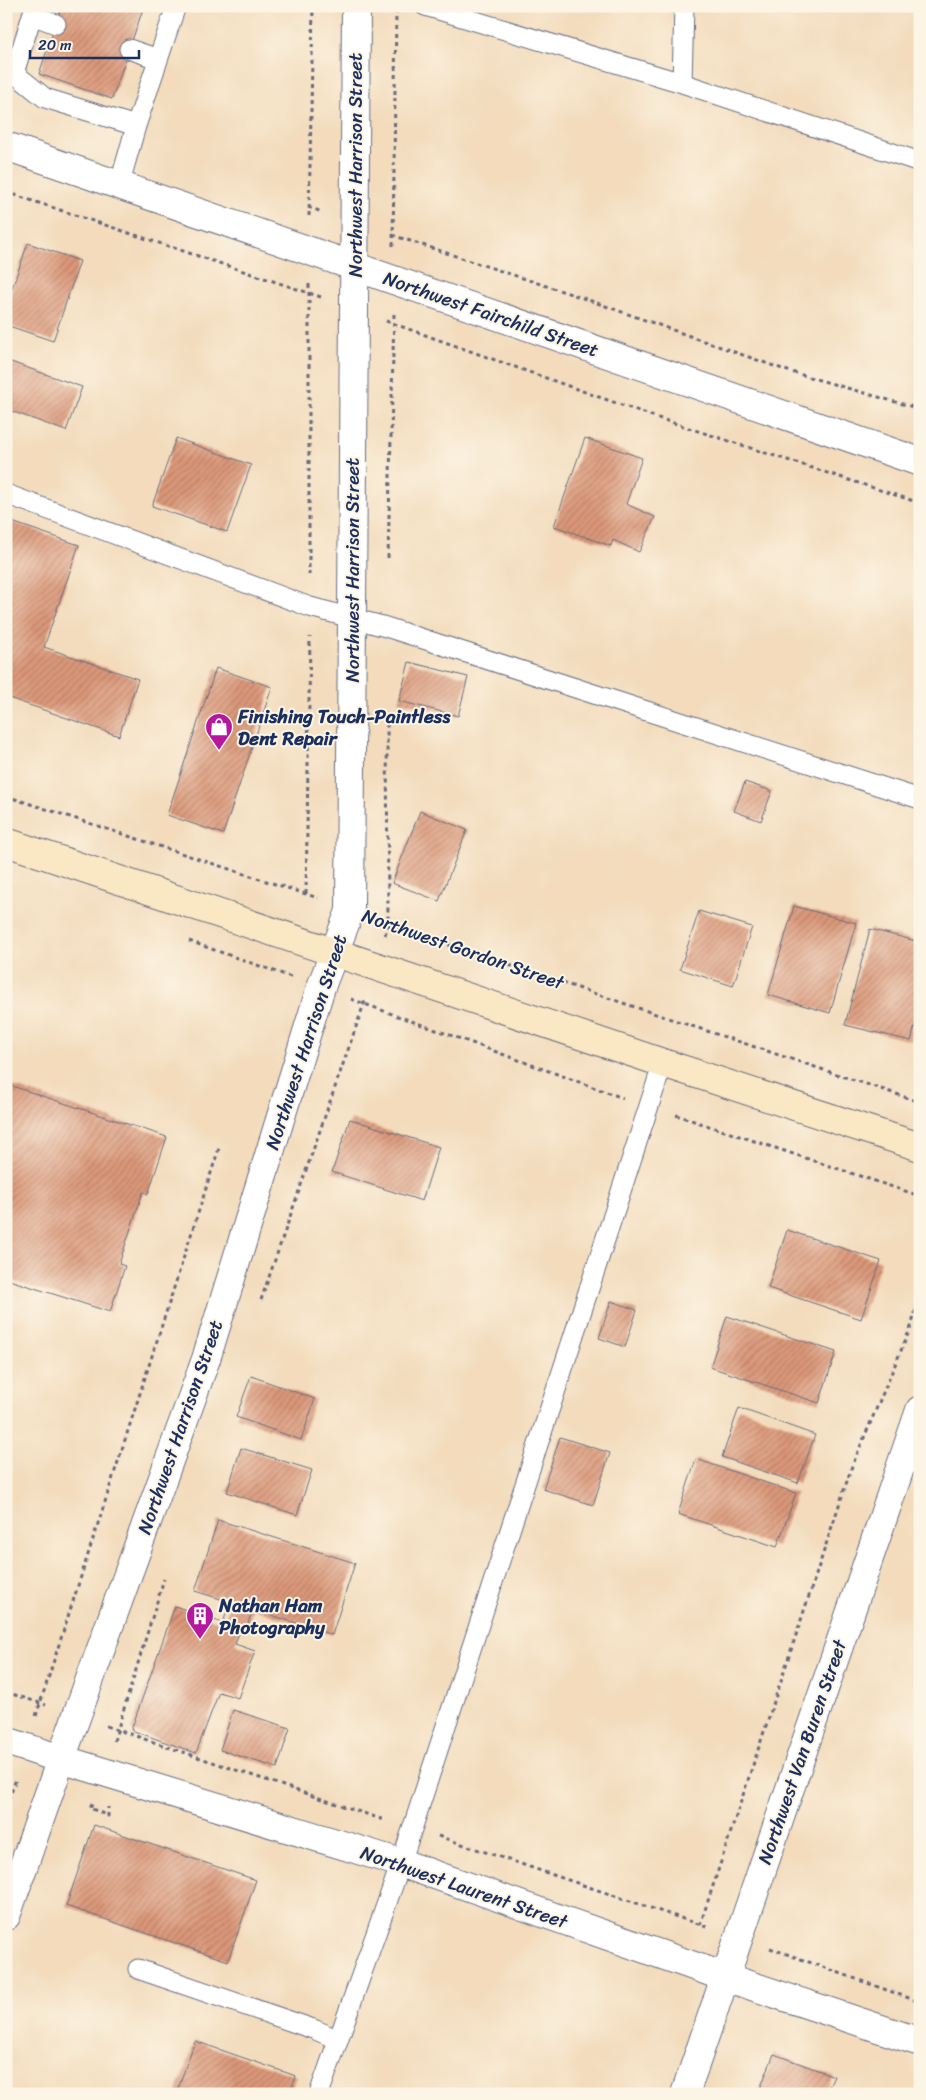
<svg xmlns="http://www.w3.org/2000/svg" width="926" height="2100" viewBox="0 0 926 2100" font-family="Sriracha,sans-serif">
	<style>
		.building { fill: url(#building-hatch) }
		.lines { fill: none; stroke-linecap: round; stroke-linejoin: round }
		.lane-casing { stroke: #676b7f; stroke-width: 21 }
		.street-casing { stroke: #676b7f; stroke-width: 30 }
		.secondary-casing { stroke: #676b7f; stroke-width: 30 }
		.path { stroke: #676b7f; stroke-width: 3; stroke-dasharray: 4 4; stroke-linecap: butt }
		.lane { stroke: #fff; stroke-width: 19 }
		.street { stroke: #fff; stroke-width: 28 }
		.secondary { stroke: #fae7c3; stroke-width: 28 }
		.labels { text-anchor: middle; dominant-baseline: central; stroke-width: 4; stroke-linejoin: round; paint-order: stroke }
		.street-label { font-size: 19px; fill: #1b2f5e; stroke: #fcf5e5 }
		.poi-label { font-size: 19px; font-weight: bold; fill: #1b2f5e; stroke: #fcf5e5; text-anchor: start }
	</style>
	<defs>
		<pattern id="building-hatch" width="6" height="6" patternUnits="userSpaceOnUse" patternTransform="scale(1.25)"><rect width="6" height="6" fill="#dc9879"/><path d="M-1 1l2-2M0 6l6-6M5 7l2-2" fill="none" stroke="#b27c66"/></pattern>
	</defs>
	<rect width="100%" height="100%" fill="#fcf5e5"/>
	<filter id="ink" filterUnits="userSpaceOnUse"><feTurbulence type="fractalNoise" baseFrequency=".02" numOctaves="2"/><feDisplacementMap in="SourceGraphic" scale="10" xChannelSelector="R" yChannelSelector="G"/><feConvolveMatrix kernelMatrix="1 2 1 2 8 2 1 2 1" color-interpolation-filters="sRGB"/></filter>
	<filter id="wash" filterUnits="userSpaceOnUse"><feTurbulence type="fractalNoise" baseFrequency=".0096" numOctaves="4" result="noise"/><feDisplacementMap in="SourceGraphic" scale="20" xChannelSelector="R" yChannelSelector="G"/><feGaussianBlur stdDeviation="1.12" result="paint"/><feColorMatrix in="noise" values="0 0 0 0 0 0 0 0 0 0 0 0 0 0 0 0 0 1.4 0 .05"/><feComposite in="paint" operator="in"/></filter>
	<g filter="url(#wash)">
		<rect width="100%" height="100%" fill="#f3dbbc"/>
		<g id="blocks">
			<path class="building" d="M62,6H144L112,99L39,74Z
				M28,243L80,261L53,341L6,325V305Z
				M8,361L82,387L66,431L6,409V367Z
				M176,438L251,465L227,532L152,506Z
				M585,438L642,458L626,504L655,517L639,552L613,540L611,546L554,526Z
				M6,520L79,545L44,647L138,679L119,736L6,697Z
				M409,662L468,677L458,716L399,701Z
				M216,668L272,687L223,834L167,815Z
				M745,782L772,791L761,821L734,811Z
				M420,811L467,830L439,901L392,883Z
				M794,906L856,923L830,1013L768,995Z
				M699,911L752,927L733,986L680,969Z
				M870,929L920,942V1007L911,1041L845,1025Z
				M6,1084L167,1137L148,1194L143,1192L119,1264L125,1266L110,1312L6,1279Z
				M350,1119L439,1147L422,1201L332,1172Z
				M787,1230L881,1261L861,1319L768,1288Z
				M611,1301L637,1310L625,1347L599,1338Z
				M727,1316L836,1352L819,1403L710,1367Z
				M251,1376L315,1399L301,1440L236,1417Z
				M739,1408L815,1435L798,1483L722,1457Z
				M560,1437L610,1453L593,1505L543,1489Z
				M241,1448L312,1470L297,1515L227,1492Z
				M696,1459L796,1493L777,1547L678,1514Z
				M218,1520L355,1563L332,1635L253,1609L245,1632L240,1630L235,1644L255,1651L238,1698L219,1692L196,1753L131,1730L175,1606L223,1623L230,1602L195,1591Z
				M233,1710L290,1728L277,1768L220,1750Z
				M94,1825L256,1880L228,1961L66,1906Z
				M195,2041L296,2076L290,2094H176Z
				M774,2054L834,2076L826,2094H758Z"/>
		</g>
	</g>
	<g filter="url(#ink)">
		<use href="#blocks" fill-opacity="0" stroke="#676b7f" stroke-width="1"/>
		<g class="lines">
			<defs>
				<path id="lane" d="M35,6L14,73L45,98L136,126L176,6
					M425,6L682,83L684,6
					M32,15L56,24
					M129,49L158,59
					M682,83L920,162
					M119,186L136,126
					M6,494L310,607L386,627L920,799
					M138,1969L316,2030L338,2040
					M319,2094L401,1863L663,1063"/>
				<path id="street" d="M6,146L920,462
					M6,1741L61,1759L401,1863L725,1977L920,2042
					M6,1916L61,1759L206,1359L321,987L350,911L356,6
					M685,2094L920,1410"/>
				<path id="secondary" d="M6,842L663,1063L920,1147"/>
			</defs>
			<use href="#lane" class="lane-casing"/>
			<use href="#street" class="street-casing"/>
			<use href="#secondary" class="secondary-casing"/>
			<path class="path" d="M6,192L321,297
				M308,207L322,212
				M309,216L313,6
				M392,235L583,298L788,371L920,409
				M393,246L396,12
				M309,284V575
				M386,321L658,418L920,503
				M388,558L394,314
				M6,796L318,898
				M306,894L310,637
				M380,922L920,1102
				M385,935L388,924L387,717
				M189,941L291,977
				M351,999L623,1098
				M676,1115L920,1196
				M261,1300L366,998
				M6,1692L46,1705
				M36,1716L220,1145
				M106,1726L384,1820
				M114,1741L164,1579
				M92,1803L90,1808L108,1816V1807
				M6,1807L16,1779
				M438,1836L707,1927
				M700,1925L852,1466L911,1327L920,1295
				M770,1948L920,2002"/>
			<use href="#lane" class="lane"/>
			<use href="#street" class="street"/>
			<use href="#secondary" class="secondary"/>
		</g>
	</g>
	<defs>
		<symbol id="shop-pin" viewBox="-11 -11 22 30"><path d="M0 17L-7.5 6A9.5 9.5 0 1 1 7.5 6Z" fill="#b5179e" stroke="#fcf5e5"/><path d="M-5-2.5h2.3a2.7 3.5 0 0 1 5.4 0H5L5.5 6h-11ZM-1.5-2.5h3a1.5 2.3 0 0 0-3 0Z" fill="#fff"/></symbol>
		<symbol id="building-pin" viewBox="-11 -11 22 30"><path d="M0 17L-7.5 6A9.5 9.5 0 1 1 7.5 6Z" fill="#b5179e" stroke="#fcf5e5"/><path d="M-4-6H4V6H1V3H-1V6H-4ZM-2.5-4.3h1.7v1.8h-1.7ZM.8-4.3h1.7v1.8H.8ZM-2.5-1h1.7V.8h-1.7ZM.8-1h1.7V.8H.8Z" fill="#fff"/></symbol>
	</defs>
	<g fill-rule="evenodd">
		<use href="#shop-pin" x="203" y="711" width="32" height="43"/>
		<use href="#building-pin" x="184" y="1600" width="32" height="43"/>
	</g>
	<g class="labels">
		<g class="street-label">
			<text transform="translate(355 165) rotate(-90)">Northwest Harrison Street</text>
			<text transform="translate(491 314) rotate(19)">Northwest Fairchild Street</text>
			<text transform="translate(352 570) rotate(-90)">Northwest Harrison Street</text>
			<text transform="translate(463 949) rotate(19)">Northwest Gordon Street</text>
			<text transform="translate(306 1042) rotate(-72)">Northwest Harrison Street</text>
			<text transform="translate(180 1427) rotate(-71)">Northwest Harrison Street</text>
			<text transform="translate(802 1752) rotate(-71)">Northwest Van Buren Street</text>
			<text transform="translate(464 1887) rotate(19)">Northwest Laurent Street</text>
		</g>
		<g class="poi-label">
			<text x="238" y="716">Finishing Touch-Paintless<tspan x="238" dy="22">Dent Repair</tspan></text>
			<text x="219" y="1605">Nathan Ham<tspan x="219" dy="22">Photography</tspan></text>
		</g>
	</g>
	<rect width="926" height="2100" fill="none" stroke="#fcf5e5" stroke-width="25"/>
	<path d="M30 50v8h109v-8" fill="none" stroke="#1b2f5e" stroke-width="2.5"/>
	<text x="38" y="50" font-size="15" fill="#1b2f5e" stroke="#fcf5e5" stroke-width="4" paint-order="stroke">20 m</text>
</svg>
